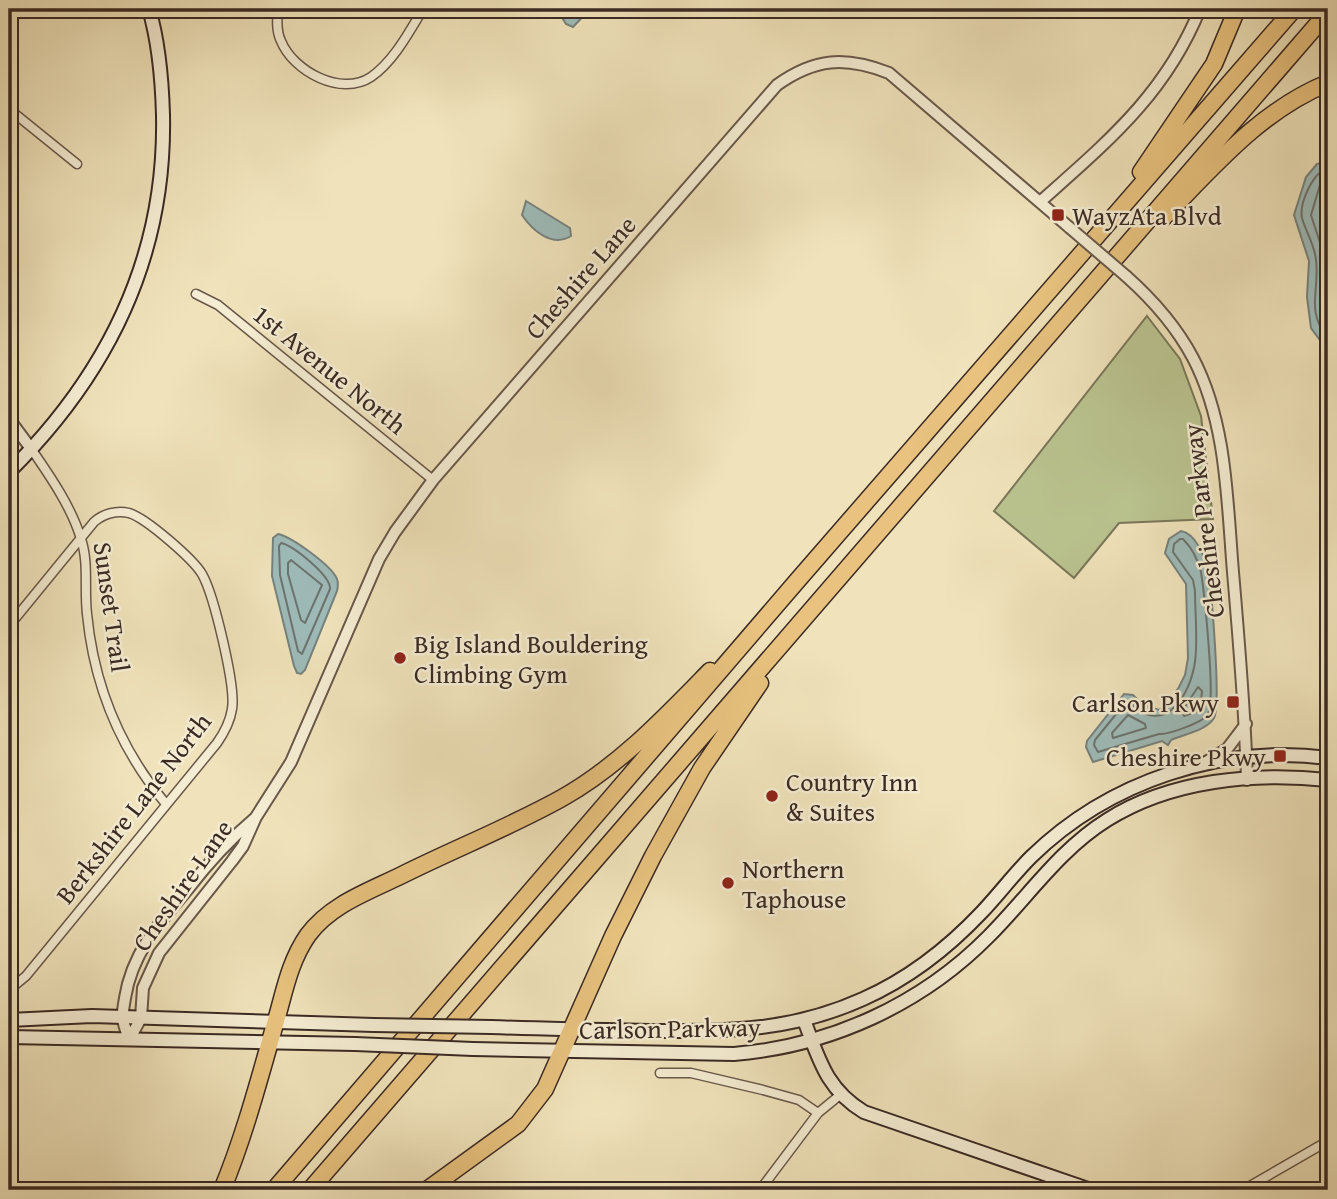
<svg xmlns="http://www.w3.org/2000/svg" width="1337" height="1199" viewBox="0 0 1337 1199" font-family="'Gentium Book Plus',serif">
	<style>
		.green { fill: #bac490; stroke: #7a775a; stroke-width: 2 }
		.water { fill: #9ebcba; stroke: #76827e; stroke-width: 2 }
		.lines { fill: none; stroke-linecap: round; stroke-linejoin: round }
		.shore { stroke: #6c736f; stroke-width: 2 }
		.minor-casing { stroke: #68584a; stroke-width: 11 }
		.tertiary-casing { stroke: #68584a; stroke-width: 14 }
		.secondary-casing { stroke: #3a2a24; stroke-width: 16 }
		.motorway-casing { stroke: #3a2a24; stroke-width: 19 }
		.minor { stroke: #f5edd3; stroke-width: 8 }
		.tertiary { stroke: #f5edd3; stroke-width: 10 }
		.secondary { stroke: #f5edd3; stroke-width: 12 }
		.motorway { stroke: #e8c27e; stroke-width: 16 }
		.tertiary-bridge-casing { stroke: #68584a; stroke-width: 14; stroke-linecap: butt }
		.secondary-bridge-casing { stroke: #3a2a24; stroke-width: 16; stroke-linecap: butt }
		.tertiary-bridge { stroke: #f5edd3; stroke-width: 10 }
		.secondary-bridge { stroke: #f5edd3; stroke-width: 12 }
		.poi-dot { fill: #8f2418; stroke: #f5edd3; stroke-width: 2.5 }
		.labels { text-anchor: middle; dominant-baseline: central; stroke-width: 5; stroke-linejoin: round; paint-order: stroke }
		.poi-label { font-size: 26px; fill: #3a2a24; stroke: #f5edd3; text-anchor: start }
		.street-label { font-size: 26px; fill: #3a2a24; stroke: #f5edd3 }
	</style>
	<rect width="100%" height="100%" fill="#f0e3bb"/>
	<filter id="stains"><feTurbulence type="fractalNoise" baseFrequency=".00286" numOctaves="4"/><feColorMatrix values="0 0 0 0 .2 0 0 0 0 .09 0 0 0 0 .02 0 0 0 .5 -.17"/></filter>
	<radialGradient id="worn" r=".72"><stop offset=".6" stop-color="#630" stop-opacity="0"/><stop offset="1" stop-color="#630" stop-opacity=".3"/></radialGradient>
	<path class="green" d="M1147,316L1180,359L1201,416L1213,519L1119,523L1074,578L994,511Z"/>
	<path class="water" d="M562,9H590L573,27L566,24L561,16Z
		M1328,162V351L1311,328L1307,297L1309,261L1294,215L1306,177L1317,164Z
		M526,201L570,228L571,236C552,248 532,230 522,215Z
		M1181,531C1196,534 1204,555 1207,569C1212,587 1221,706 1214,718C1206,731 1184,734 1171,740L1168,745L1162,741L1093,762L1086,747L1087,741L1124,694L1133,695L1143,705L1159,710L1169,703L1179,687L1185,675L1188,658L1186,584L1165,553L1169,539Z
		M278,534C292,537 332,566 337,579C338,582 338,587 337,591L305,670L301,674L297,673L294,666L272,576L273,538Z"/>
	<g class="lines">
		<path class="shore" d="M1328,169C1313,171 1299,204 1302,218C1306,232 1315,246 1316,260C1320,292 1305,309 1328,339
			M1328,178L1320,185L1311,215L1325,258L1323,296L1328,325
			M1180,539H1183C1192,548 1198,560 1201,572C1204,592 1216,700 1208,714C1204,722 1168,735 1159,734L1098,752L1094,745L1095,740L1126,702H1130C1164,738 1190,696 1195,662C1198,639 1195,614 1195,591L1193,580L1173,552L1174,544Z
			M281,543C294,546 331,576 330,589L302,654L298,651L280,575L279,546Z
			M291,560L322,585L305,623L301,620L288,574V563Z
			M1198,687L1202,691L1200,710L1184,716L1182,711Z
			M1128,715L1145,724L1146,728L1113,738L1112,733Z"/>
		<defs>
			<path id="minor" d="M278,9C277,19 276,31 281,41C293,71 341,97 371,77C394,61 409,32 423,9
				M9,109L77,164
				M196,294L218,305L433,480
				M32,450C50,476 72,508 81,539C89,563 84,589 87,614C94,686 120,749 166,804
				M9,626L94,522C103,514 116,510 129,513C146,518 193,559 202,574C214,595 236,687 232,709C230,722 224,733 217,743L26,976L9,990
				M660,1073H691L763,1090L799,1100L818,1113
				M760,1190L818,1113L840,1095
				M1243,1190L1328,1141"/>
			<path id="tertiary" d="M1040,202C1107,142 1165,95 1200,9
				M1126,276C1153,300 1176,326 1193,358C1227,423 1227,501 1233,572C1239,641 1245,710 1247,780
				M9,419L32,450
				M1206,762L1227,749L1246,724
				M129,1040L141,1018L143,988L159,953L232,861L243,846L256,817L291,762L379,559L395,532L433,480L777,85C815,58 845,56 889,73L1070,228
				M129,1040C127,1033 124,1026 123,1019C122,1013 124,1005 125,998C132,953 159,923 188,889C208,863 229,840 254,819"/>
			<path id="secondary" d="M9,472C108,374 166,256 163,115C162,79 159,43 149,9
				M9,1020L92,1016L374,1025
				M804,1020C819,1059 826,1089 864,1112L1091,1190
				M491,1027C544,1029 597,1030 650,1031C728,1031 790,1032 863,999C908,979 948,948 982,912C999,894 1014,874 1031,857C1109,781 1221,744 1328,758
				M9,1037L355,1044
				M473,1049L734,1054C830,1046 921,1005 989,936C1028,897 1059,850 1107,820C1170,780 1255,772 1328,780"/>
			<path id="motorway" d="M1141,172L1214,64L1237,9
				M1164,217C1213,167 1261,110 1328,83
				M222,1190C244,1137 259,1080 275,1024C284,994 289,962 308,935C330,905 367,892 400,876C454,849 510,827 562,798C619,766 665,717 710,671
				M274,1190L797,581L1294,9
				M310,1190L1328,12
				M427,1190L518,1124L545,1089L613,936L653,856L702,768L760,683"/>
		</defs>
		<use href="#minor" class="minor-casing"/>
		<use href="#tertiary" class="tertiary-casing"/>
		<use href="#secondary" class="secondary-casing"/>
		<use href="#motorway" class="motorway-casing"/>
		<use href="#minor" class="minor"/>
		<use href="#tertiary" class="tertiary"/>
		<use href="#secondary" class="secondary"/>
		<use href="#motorway" class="motorway"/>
		<defs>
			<path id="tertiary-bridge" d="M1070,228L1126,276"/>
			<path id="secondary-bridge" d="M374,1025L491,1027
				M355,1044L473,1049"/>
		</defs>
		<use href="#tertiary-bridge" class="tertiary-bridge-casing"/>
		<use href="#secondary-bridge" class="secondary-bridge-casing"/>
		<use href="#tertiary-bridge" class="tertiary-bridge"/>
		<use href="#secondary-bridge" class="secondary-bridge"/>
	</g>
	<g class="poi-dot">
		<rect x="1051" y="208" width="14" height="14" rx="3.5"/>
		<circle cx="400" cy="658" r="7"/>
		<rect x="1226" y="695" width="14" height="14" rx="3.5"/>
		<rect x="1273" y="749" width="14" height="14" rx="3.5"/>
		<circle cx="772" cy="796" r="7"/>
		<circle cx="728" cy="883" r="7"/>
	</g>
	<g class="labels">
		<g class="poi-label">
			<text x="1072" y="215">WayzAta Blvd</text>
			<text x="414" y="643">Big Island Bouldering<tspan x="414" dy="30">Climbing Gym</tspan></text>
			<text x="1219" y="702" text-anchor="end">Carlson Pkwy</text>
			<text x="1266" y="756" text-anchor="end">Cheshire Pkwy</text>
			<text x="786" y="781">Country Inn<tspan x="786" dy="30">&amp; Suites</tspan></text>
			<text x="742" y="868">Northern<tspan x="742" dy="30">Taphouse</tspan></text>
		</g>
		<g class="street-label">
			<text transform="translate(580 277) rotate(-49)">Cheshire Lane</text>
			<text transform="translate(330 369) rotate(39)">1st Avenue North</text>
			<text transform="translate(1203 521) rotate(-97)">Cheshire Parkway</text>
			<text transform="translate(112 607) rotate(82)">Sunset Trail</text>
			<text transform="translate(133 808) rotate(-52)">Berkshire Lane North</text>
			<text transform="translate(182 885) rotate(-55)">Cheshire Lane</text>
			<text transform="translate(670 1028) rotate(-1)">Carlson Parkway</text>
		</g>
	</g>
	<rect width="1337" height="1199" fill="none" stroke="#f0e3bb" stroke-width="35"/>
	<rect x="10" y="10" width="1316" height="1178" fill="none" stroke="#3a2a24" stroke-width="3.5"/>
	<rect x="18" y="18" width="1302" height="1164" fill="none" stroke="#3a2a24" stroke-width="2"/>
	<rect width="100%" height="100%" filter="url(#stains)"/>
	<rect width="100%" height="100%" fill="url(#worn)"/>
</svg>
